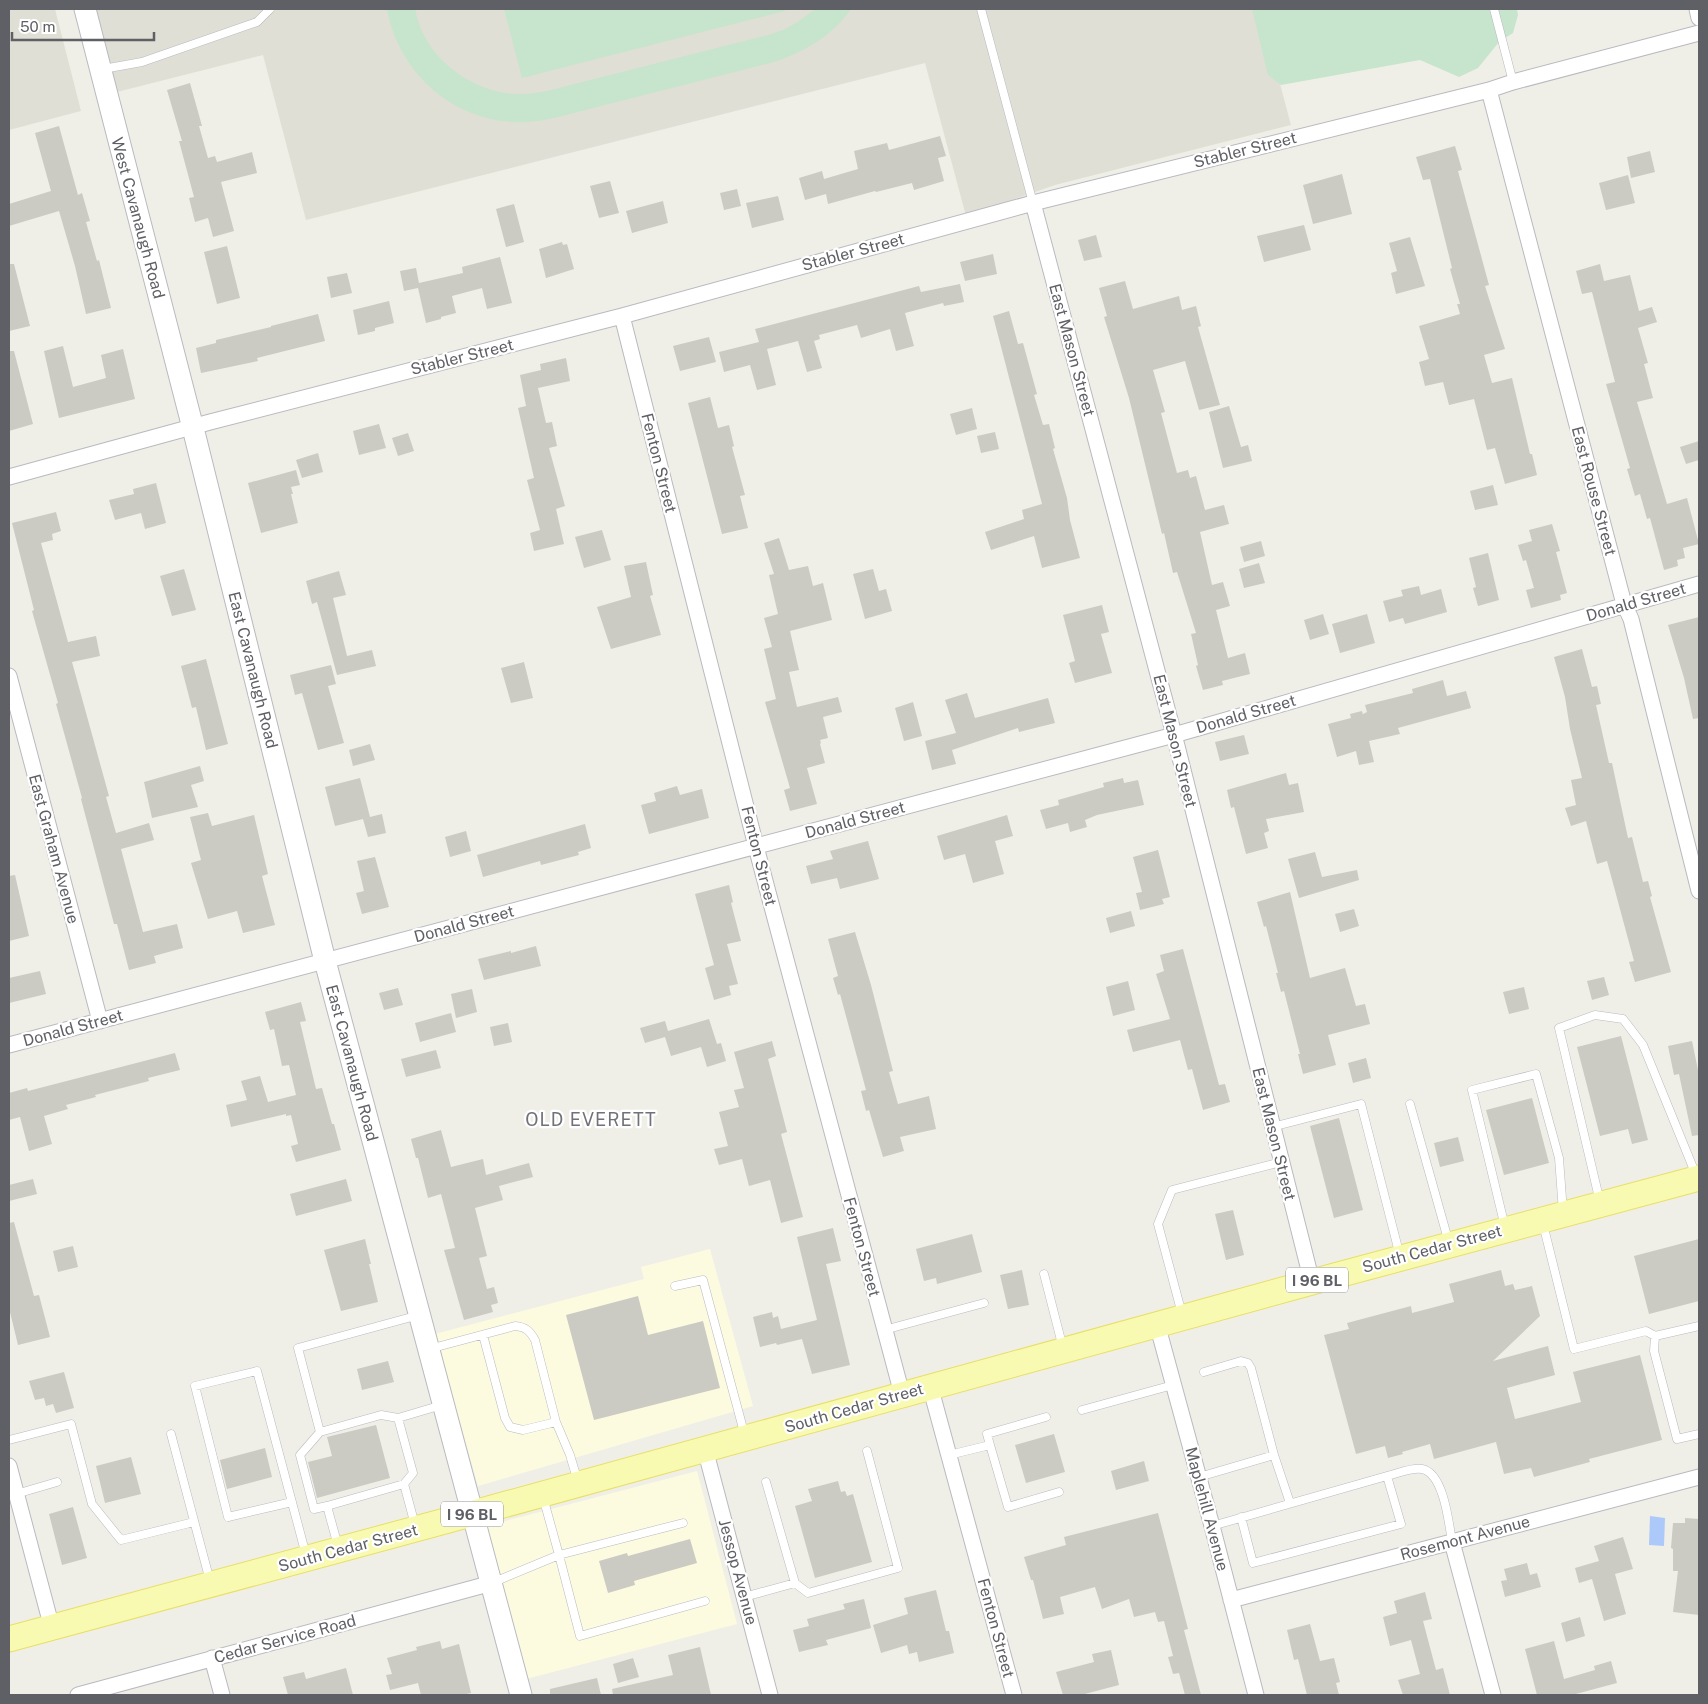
<svg xmlns="http://www.w3.org/2000/svg" width="1708" height="1704" viewBox="0 0 1708 1704" font-family="'Public Sans',sans-serif">
	<style>
		.commercial { fill: #fcfbe0 }
		.education { fill: #dfdfd5 }
		.green { fill: #c6e5cc }
		.water { fill: #adc9fa }
		.building { fill: #cbcac3 }
		.lines { fill: none; stroke-linecap: round; stroke-linejoin: round }
		.lane-casing { stroke: #b9bac0; stroke-width: 9 }
		.street-casing { stroke: #b9bac0; stroke-width: 17 }
		.secondary-casing { stroke: #b8bac0; stroke-width: 23 }
		.primary-casing { stroke: #e9df66; stroke-width: 27 }
		.lane { stroke: #fff; stroke-width: 8 }
		.street { stroke: #fff; stroke-width: 15 }
		.secondary { stroke: #fff; stroke-width: 21 }
		.primary { stroke: #f8fab2; stroke-width: 25 }
		.labels { text-anchor: middle; dominant-baseline: central; stroke-width: 4.5; stroke-linejoin: round; paint-order: stroke }
		.shield { fill: #fff; stroke: #8f9094; stroke-width: 1 }
		.shield-label { font-size: 15px; font-weight: bold; fill: #5f6066 }
		.street-label { font-size: 16px; fill: #5f6066; stroke: #fff }
		.neighbourhood-label { font-size: 18px; letter-spacing: 1px; fill: #707278; stroke: #fff }
	</style>
	<rect width="100%" height="100%" fill="#f0efe7"/>
	<path class="commercial" d="M710,1249L753,1406L478,1486L435,1334L644,1279L641,1267Z
		M697,1471L737,1624L526,1679L486,1526Z"/>
	<path class="education" d="M9,9H55L81,111L9,130Z
		M91,9H1260L1291,125L1055,185L966,216L925,63L306,220L263,55L113,93Z"/>
	<path class="green" d="M387,9H415C423,55 467,90 513,94C524,95 536,93 547,91L768,35L783,30L798,22L815,9H851C832,36 806,51 774,62L554,118C540,121 526,123 512,122C449,118 398,70 387,9Z
		M504,9H785V11L522,78Z
		M1252,9H1517L1518,15L1513,33L1499,42L1478,68L1459,77L1420,60L1281,85L1268,75Z"/>
	<path class="water" d="M1650,1516L1665,1518L1664,1546L1649,1545Z"/>
	<path class="building" d="M190,83L202,126H199L208,158L215,156L217,162L252,152L257,173L221,182L234,231L213,237L208,218L195,222L189,198L194,197L179,141H182L167,90Z
		M59,126L78,195L82,193L90,221L86,222L97,261L99,260L111,308L86,314L75,266L59,211L9,226V204L51,191L35,133Z
		M940,136L946,156L938,158L944,181L914,190L912,183L876,192L875,191L828,204L826,194L805,200L799,178L822,171L824,179L858,169L854,151L887,143L889,150Z
		M1455,146L1462,170L1458,171L1489,285L1485,286L1505,349L1484,355L1492,383L1512,378L1530,454H1532L1537,475L1505,484L1495,448L1487,450L1474,399L1449,405L1443,382L1425,386L1419,362L1429,359L1419,326L1460,314L1457,304H1460L1450,269L1452,268L1430,179L1423,180L1416,157Z
		M1650,151L1655,172L1631,178L1627,157Z
		M1342,174L1352,214L1313,224L1303,185Z
		M1628,175L1635,203L1606,210L1599,183Z
		M610,181L619,213L599,218L590,186Z
		M737,189L741,206L724,210L720,193Z
		M778,196L784,220L752,228L746,203Z
		M663,201L668,223L632,233L626,211Z
		M514,204L524,242L506,247L496,209Z
		M1304,225L1311,250L1264,262L1257,236Z
		M1096,235L1102,257L1084,261L1078,240Z
		M1410,237L1425,286L1396,294L1391,273L1397,271L1389,243Z
		M562,242L563,245L567,244L574,269L546,278L539,249Z
		M227,246L240,298L217,304L204,252Z
		M993,254L997,274L965,281L960,262Z
		M500,257L512,303L487,309L482,288L452,296L456,313L441,317V319L426,323L418,288L404,291L400,271L416,268L419,283L463,273L462,267Z
		M9,264H14L30,326L9,331Z
		M1600,264L1604,281L1630,275L1639,311L1652,307L1657,322L1638,328L1648,363L1644,364L1653,398L1637,402L1667,504L1687,498L1699,544L1683,548L1685,558L1677,560L1678,566L1664,570L1650,518L1647,519L1640,494L1635,496L1627,469L1630,468L1606,384L1615,382L1592,292L1582,294L1576,271Z
		M347,273L352,293L331,298L327,277Z
		M1125,281L1133,309L1179,296L1182,310L1196,306L1201,326L1198,327L1220,405L1199,410L1185,361L1153,370L1165,412L1161,413L1177,473L1188,470L1190,478L1196,476L1205,510L1224,505L1229,524L1200,532L1212,585L1223,582L1230,606L1216,610L1228,658L1245,653L1250,674L1222,681L1223,685L1203,690L1196,666L1198,665L1191,634L1196,633L1177,572L1173,573L1164,533L1162,534L1129,398L1104,317L1107,316L1099,288Z
		M960,284L964,302L944,306L943,303L905,313L914,346L896,351L890,329L861,338L857,325L819,335L820,339L814,341L822,368L807,372L798,341L767,349L776,385L757,390L750,365L724,372L719,352L759,342L755,329L919,286L921,292Z
		M389,301L394,323L375,328V331L358,335L353,310Z
		M1009,311L1018,344L1023,343L1037,394L1034,395L1043,425L1049,424L1055,448L1053,449L1067,498L1070,520L1080,558L1042,568L1034,536L991,550L985,532L1024,519L1022,510L1042,504L993,316Z
		M318,314L325,341L257,358L258,361L201,373L196,348L216,343V340L271,327V326Z
		M709,337L716,362L680,371L673,346Z
		M63,346L73,387L106,378L101,355L123,349L135,399L59,418L44,351Z
		M9,351H14L33,424L9,431Z
		M566,358L570,381L538,388L546,423L552,422L557,446L549,448L565,506L556,509L564,544L534,551L530,533L540,530L527,480L534,478L518,408L526,406L520,375L541,370L540,364Z
		M710,397L718,428L729,425L734,446L732,447L745,495L740,496L748,528L722,534L688,403Z
		M1229,406L1241,447L1248,445L1252,461L1223,468L1209,412Z
		M972,408L977,429L956,435L950,414Z
		M379,424L386,448L359,455L353,431Z
		M995,432L999,449L981,453L977,436Z
		M408,433L414,451L398,456L392,438Z
		M1699,441V460L1686,464L1680,447Z
		M318,453L323,472L302,478L296,460Z
		M296,470L300,485L291,487L293,494H291L298,523L261,533L248,483Z
		M156,483L166,523L145,529L141,513L115,520L109,500L134,494L133,489Z
		M1493,485L1498,505L1475,510L1470,491Z
		M56,512L61,531L52,534L53,540L41,543L68,642L96,636L100,656L72,662L109,796L106,797L116,833L149,823L154,840L121,849L143,932L177,924L183,948L154,956L156,963L129,970L117,924H114L81,799L82,798L56,704L58,703L32,611L34,610L12,523Z
		M1552,524L1560,551L1556,552L1567,593L1560,595L1561,600L1531,608L1526,590L1534,588L1526,560L1523,561L1518,545L1532,541L1529,530Z
		M602,530L611,560L584,568L575,537Z
		M779,538L789,570L808,566L813,586L823,583L832,620L790,631L799,670L789,672L797,707L838,697L842,712L823,717L828,738L820,740L821,743L820,744L825,763L807,768L817,804L790,811L784,790L790,788L765,702L776,699L764,649L772,647L764,618L778,614L769,575L774,574L764,543Z
		M1261,541L1265,556L1244,562L1240,547Z
		M1488,553L1499,600L1478,606L1473,588L1476,587L1469,558Z
		M646,562L653,595L650,596L661,635L611,649L597,607L631,597L624,566Z
		M1259,563L1265,583L1244,588L1239,569Z
		M184,569L196,610L172,616L160,576Z
		M873,569L879,591L886,589L892,611L865,619L853,574Z
		M339,571L346,595L333,598L347,656L372,650L376,666L337,675L317,602L312,604L306,581Z
		M1419,586L1421,595L1441,589L1447,612L1405,624L1403,618L1389,622L1383,601L1403,596L1401,590Z
		M1102,605L1109,632L1101,634L1112,673L1075,683L1069,663L1075,661L1063,615Z
		M1323,614L1329,634L1310,640L1304,620Z
		M1367,614L1375,643L1340,653L1332,624Z
		M1699,617V718L1693,719L1684,678L1668,625Z
		M1582,649L1592,687L1597,686L1601,704L1596,705L1609,763H1612L1628,838L1632,837L1643,882L1648,881L1652,896L1650,897L1671,972L1635,982L1629,962L1634,961L1607,861L1597,864L1586,821L1571,826L1565,808L1576,805L1571,780L1582,778L1570,729L1565,697L1554,657Z
		M206,659L228,744L206,750L196,707L192,708L181,666Z
		M524,662L533,698L511,703L501,668Z
		M331,665L336,684L328,686L344,743L318,750L302,693L295,695L290,675Z
		M1443,680L1447,696L1466,691L1471,708L1398,728L1400,734L1369,741L1374,762L1359,765L1356,751L1337,757L1328,724L1351,718L1350,714L1362,711L1363,715V714L1367,712L1365,705L1413,693L1412,689Z
		M967,693L975,718L1048,698L1055,723L1019,732L1018,728L952,750L956,764L932,770L925,741L956,733L945,700Z
		M913,702L922,736L904,741L895,708Z
		M1244,735L1249,754L1220,761L1215,742Z
		M370,744L375,760L353,766L349,750Z
		M200,766L204,781L191,785L198,807L152,818L144,782Z
		M1286,773L1289,785L1298,783L1304,812L1266,819L1269,831L1264,833L1268,848L1246,854L1234,807L1231,808L1227,790Z
		M360,778L370,817L382,814L386,833L368,837L363,819L335,826L325,787Z
		M1123,778L1124,783L1138,780L1144,805L1097,815L1085,820L1087,827L1070,832L1068,823L1046,829L1040,810L1059,805L1058,800L1104,787L1103,783Z
		M677,786L680,795L702,789L709,818L649,834L641,805L656,801L654,793Z
		M208,813L212,826L254,815L268,874L262,876L275,925L243,933L237,911L208,919L191,863L201,860L190,817Z
		M1007,815L1013,836L995,841L1004,874L973,883L965,854L944,860L937,836Z
		M585,824L591,848L578,852L579,855L541,865L540,861L483,877L477,855Z
		M466,831L471,851L450,857L445,837Z
		M868,841L879,879L840,889L837,878L811,884L806,866L833,859L830,851Z
		M1158,850L1170,897L1162,899L1164,904L1140,910L1136,893L1142,892L1133,857Z
		M1315,852L1322,877L1357,870L1359,880L1299,898L1288,859Z
		M375,857L389,907L362,914L356,893L364,891L357,861Z
		M15,875L29,936L9,941V876Z
		M729,885L733,902L731,903L741,941L727,944L738,984L729,986L731,995L714,1000L705,968L714,965L695,894Z
		M1290,892L1310,978L1345,968L1356,1006L1365,1004L1370,1024L1328,1035L1336,1065L1303,1074L1298,1054H1300L1284,991L1281,992L1276,973H1278L1266,926L1264,927L1257,902Z
		M1354,909L1359,926L1340,932L1335,914Z
		M1131,911L1135,926L1110,933L1106,918Z
		M855,932L871,985L893,1071L889,1072L898,1104L929,1096L936,1129L900,1137L904,1151L883,1157L869,1110L866,1111L861,1091L866,1090L840,994L838,995L833,978L838,976L828,939Z
		M536,946L541,966L484,980L478,959L511,951V953Z
		M1183,949L1219,1085L1225,1084L1230,1102L1203,1110L1192,1069L1188,1070L1180,1040L1133,1052L1127,1030L1170,1019L1156,974L1164,971L1160,955Z
		M40,971L46,994L9,1003V978Z
		M1604,977L1609,995L1592,1000L1587,981Z
		M1128,981L1135,1010L1113,1016L1106,987Z
		M1524,987L1529,1009L1509,1014L1503,992Z
		M398,988L403,1005L384,1010L379,993Z
		M472,989L477,1012L456,1018L451,994Z
		M301,1002L306,1021L300,1022L316,1089L322,1088L332,1124H334L341,1150L296,1162L291,1146L298,1144L291,1115L286,1116V1114L231,1127L226,1105L247,1100L241,1081L260,1076L268,1102L296,1095L289,1065L282,1066L274,1029L270,1030L265,1012Z
		M451,1013L456,1032L420,1042L415,1023Z
		M709,1019L717,1044L721,1043L726,1061L707,1067L701,1047L671,1056L665,1037L645,1043L640,1028L665,1021L668,1031Z
		M508,1023L512,1042L494,1046L490,1027Z
		M1621,1036L1648,1140L1632,1144L1628,1129L1600,1136L1577,1047Z
		M772,1041L776,1056L768,1059L787,1132L781,1134L803,1217L781,1223L770,1180L749,1186L742,1159L719,1165L714,1149L728,1146L719,1112L739,1107L734,1090L744,1088L734,1052Z
		M1692,1041L1699,1075V1135L1692,1136L1679,1074L1674,1075L1668,1046Z
		M436,1050L441,1068L406,1077L401,1059Z
		M175,1053L180,1070L148,1078L149,1081L95,1095L96,1097L66,1105L68,1109L44,1116L52,1144L29,1151L20,1117L9,1120V1093L27,1088L28,1091Z
		M1366,1058L1371,1078L1353,1083L1348,1063Z
		M1532,1098L1549,1163L1504,1175L1486,1110Z
		M1339,1118L1363,1210L1334,1218L1310,1126Z
		M441,1130L451,1167L483,1159L486,1175L529,1163L533,1177L499,1186L503,1200L475,1208L487,1256L479,1258L487,1289L494,1287L498,1303L491,1305L493,1312L464,1320L444,1250L455,1248L441,1194L428,1198L418,1158H416L411,1139Z
		M1458,1137L1464,1161L1440,1167L1434,1143Z
		M33,1179L37,1194L9,1201V1185Z
		M346,1179L352,1201L296,1216L290,1194Z
		M1233,1210L1244,1255L1226,1260L1215,1214Z
		M14,1222L34,1296L39,1295L50,1337L18,1345L9,1308V1223Z
		M833,1228L841,1261L826,1264L850,1365L812,1374L802,1339L777,1345L776,1343L760,1347L753,1317L772,1312L773,1318L778,1316L781,1329L817,1320L797,1237Z
		M972,1234L982,1272L937,1284L936,1278L924,1281L916,1249Z
		M365,1239L371,1264H369L378,1302L341,1311L324,1250Z
		M1699,1239V1301L1649,1314L1634,1256Z
		M73,1246L78,1267L58,1272L53,1251Z
		M1022,1270L1029,1305L1008,1309L1000,1275Z
		M1501,1270L1505,1286L1513,1284L1515,1290L1532,1286L1540,1316L1493,1361L1548,1346L1555,1375L1507,1388L1515,1419L1581,1402L1573,1372L1640,1355L1662,1440L1589,1459L1590,1462L1534,1477L1531,1468L1504,1474L1496,1442L1434,1459L1430,1444L1402,1452L1403,1454L1388,1458L1385,1446L1356,1454L1324,1335L1349,1329L1347,1323L1411,1306L1412,1313L1454,1302L1449,1284Z
		M638,1296L648,1335L703,1321L720,1388L594,1420L566,1315Z
		M388,1361L394,1382L362,1390L357,1369Z
		M64,1372L74,1408L56,1413L53,1404L46,1406L44,1398L35,1400L29,1381Z
		M376,1425L390,1478L317,1498L308,1462L332,1456L327,1437Z
		M1054,1434L1065,1472L1026,1483L1015,1445Z
		M265,1448L272,1477L227,1489L220,1460Z
		M131,1457L141,1494L105,1503L96,1466Z
		M1144,1461L1149,1481L1116,1490L1111,1471Z
		M838,1481L841,1492L845,1491L847,1496L853,1494L872,1562L815,1578L795,1506L812,1501L808,1489Z
		M73,1507L87,1558L62,1565L49,1514Z
		M1158,1513L1188,1629L1184,1630L1201,1695H1185L1179,1673L1173,1674L1168,1657L1173,1656L1164,1621L1158,1622L1155,1612L1134,1617L1129,1599L1102,1609L1095,1587L1060,1597L1064,1614L1043,1619L1033,1580H1031L1024,1557L1066,1545L1064,1537Z
		M1685,1518L1699,1519V1615L1673,1612L1678,1571H1673V1549L1671,1548L1673,1523H1685Z
		M1623,1537L1633,1569L1615,1574L1626,1614L1604,1621L1592,1579L1579,1583L1575,1568L1599,1561L1594,1546Z
		M690,1539L697,1563L634,1581L635,1585L608,1593L599,1561L627,1553L628,1556Z
		M1527,1563L1530,1575L1537,1573L1541,1587L1505,1597L1501,1581L1507,1580L1504,1569Z
		M936,1590L946,1631H949L954,1653L919,1662L917,1652L909,1654L907,1645L881,1653L873,1625L908,1614L904,1598Z
		M1425,1592L1432,1619L1423,1621L1436,1670L1443,1668L1450,1695H1403L1398,1680L1420,1674L1411,1640L1390,1646L1383,1617L1397,1613L1394,1601Z
		M864,1599L871,1628L826,1640L828,1645L799,1652L793,1630L809,1626L807,1619L845,1609L843,1604Z
		M1580,1617L1585,1636L1566,1642L1561,1623Z
		M1310,1624L1320,1661L1334,1658L1340,1682L1336,1683L1339,1695H1307L1298,1659L1294,1660L1287,1630Z
		M440,1641L442,1649L459,1644L471,1693L462,1695H421L418,1683L390,1690L386,1675L392,1674L387,1658L417,1650L416,1647Z
		M1554,1641L1564,1679L1595,1670L1594,1666L1611,1661L1617,1683L1572,1695H1537L1525,1649Z
		M700,1647L711,1695H613L612,1689L673,1675L668,1655Z
		M1111,1650L1119,1685L1081,1695H1063L1056,1672L1094,1662L1092,1654Z
		M633,1658L639,1677L618,1683L613,1664Z
		M346,1668L353,1695H288L283,1677L304,1672L306,1679Z
		M597,1678L601,1695H550V1689Z"/>
	<g class="lines">
		<defs>
			<path id="lane" d="M981,9L1033,203
				M1494,9L1513,82
				M103,69L142,62L257,22L270,9
				M1410,1104L1449,1243
				M1272,1127L1361,1104L1400,1256
				M1600,1202L1559,1028L1595,1015L1623,1019L1643,1045L1696,1175
				M1543,1224L1574,1349L1646,1331L1655,1336L1699,1326
				M1505,1227L1472,1090L1536,1074L1559,1158L1563,1212
				M1044,1274L1063,1348
				M675,1286L703,1280L745,1436
				M1182,1314L1158,1224L1172,1190L1281,1162
				M419,1315L298,1348L320,1432L381,1415L398,1418L442,1405
				M884,1330L984,1303
				M483,1335L505,1418L510,1427L523,1430L556,1422
				M1655,1336L1654,1351L1677,1439L1699,1434
				M429,1349L515,1326C526,1327 530,1331 535,1340L556,1422L570,1455L578,1482
				M1204,1372L1241,1361L1248,1363L1251,1368L1274,1455L1290,1503
				M1082,1410L1173,1385
				M398,1418L413,1473L404,1484
				M320,1432L300,1455L314,1509L327,1506
				M171,1434L210,1581
				M9,1440L71,1424L92,1504L121,1540L194,1522
				M990,1445L1008,1507L1059,1492
				M949,1455L990,1445L987,1434L1046,1417
				M1199,1477L1274,1455
				M766,1482L795,1583
				M16,1494L57,1482
				M292,1502L228,1517L195,1386L257,1371L306,1555
				M1241,1517L1253,1563L1401,1524L1387,1476
				M683,1523L559,1555L580,1636L705,1601
				M1212,1526L1387,1476C1397,1474 1411,1467 1422,1469C1444,1473 1449,1524 1452,1542
				M338,1546L327,1506L404,1484L415,1525
				M494,1582L559,1555L543,1497
				M744,1597L795,1583L808,1593L898,1568L867,1451"/>
			<path id="street" d="M1697,9L1699,18
				M1489,90L1624,604L1631,619L1699,891
				M1033,203L1177,746L1312,1282
				M622,316L760,862L902,1394
				M9,477L210,422L622,316L1033,203L1489,90L1513,82L1699,33
				M9,676L100,1021
				M9,1045L1174,735L1699,584
				M1157,1324L1212,1526L1256,1695
				M930,1386L1014,1695
				M705,1449L770,1695
				M9,1466L52,1628
				M1452,1542L1493,1695
				M1231,1600L1699,1477
				M212,1658L222,1695
				M78,1695L492,1583"/>
			<path id="secondary" d="M85,9L193,428L325,961L521,1695"/>
			<path id="primary" d="M9,1639L445,1521L1312,1282L1699,1178"/>
		</defs>
		<use href="#lane" class="lane-casing"/>
		<use href="#street" class="street-casing"/>
		<use href="#secondary" class="secondary-casing"/>
		<use href="#primary" class="primary-casing"/>
		<use href="#lane" class="lane"/>
		<use href="#street" class="street"/>
		<use href="#secondary" class="secondary"/>
		<use href="#primary" class="primary"/>
	</g>
	<g class="labels">
		<g class="shield">
			<rect x="1286" y="1267.5" width="62" height="25" rx="4"/>
			<rect x="441" y="1501.5" width="62" height="25" rx="4"/>
		</g>
		<g class="shield-label">
			<text x="1317" y="1280">I 96 BL</text>
			<text x="472" y="1514">I 96 BL</text>
		</g>
		<g class="street-label">
			<text transform="translate(1245 150) rotate(-14)">Stabler Street</text>
			<text transform="translate(138 218) rotate(75)">West Cavanaugh Road</text>
			<text transform="translate(853 252) rotate(-15)">Stabler Street</text>
			<text transform="translate(1072 350) rotate(75)">East Mason Street</text>
			<text transform="translate(462 357) rotate(-14)">Stabler Street</text>
			<text transform="translate(659 463) rotate(76)">Fenton Street</text>
			<text transform="translate(1594 491) rotate(75)">East Rouse Street</text>
			<text transform="translate(1636 602) rotate(-16)">Donald Street</text>
			<text transform="translate(253 670) rotate(76)">East Cavanaugh Road</text>
			<text transform="translate(1246 714) rotate(-16)">Donald Street</text>
			<text transform="translate(1175 741) rotate(76)">East Mason Street</text>
			<text transform="translate(855 820) rotate(-15)">Donald Street</text>
			<text transform="translate(54 849) rotate(75)">East Graham Avenue</text>
			<text transform="translate(759 856) rotate(76)">Fenton Street</text>
			<text transform="translate(464 924) rotate(-15)">Donald Street</text>
			<text transform="translate(73 1028) rotate(-15)">Donald Street</text>
			<text transform="translate(352 1063) rotate(75)">East Cavanaugh Road</text>
			<text transform="translate(1274 1134) rotate(76)">East Mason Street</text>
			<text transform="translate(862 1247) rotate(75)">Fenton Street</text>
			<text transform="translate(1432 1249) rotate(-15)">South Cedar Street</text>
			<text transform="translate(854 1408) rotate(-16)">South Cedar Street</text>
			<text transform="translate(1207 1509) rotate(75)">Maplehill Avenue</text>
			<text transform="translate(1465 1538) rotate(-15)">Rosemont Avenue</text>
			<text transform="translate(348 1548) rotate(-15)">South Cedar Street</text>
			<text transform="translate(738 1572) rotate(75)">Jessop Avenue</text>
			<text transform="translate(996 1628) rotate(75)">Fenton Street</text>
			<text transform="translate(285 1639) rotate(-15)">Cedar Service Road</text>
		</g>
		<g class="neighbourhood-label">
			<text x="591" y="1119">OLD EVERETT</text>
		</g>
	</g>
	<rect width="1708" height="1704" fill="none" stroke="#5f6066" stroke-width="20"/>
	<path d="M12 32v8h142v-8" fill="none" stroke="#5f6066" stroke-width="2.5"/>
	<text x="20" y="32" font-size="15" fill="#5f6066" stroke="#ffffff" stroke-width="4" paint-order="stroke">50 m</text>
</svg>
